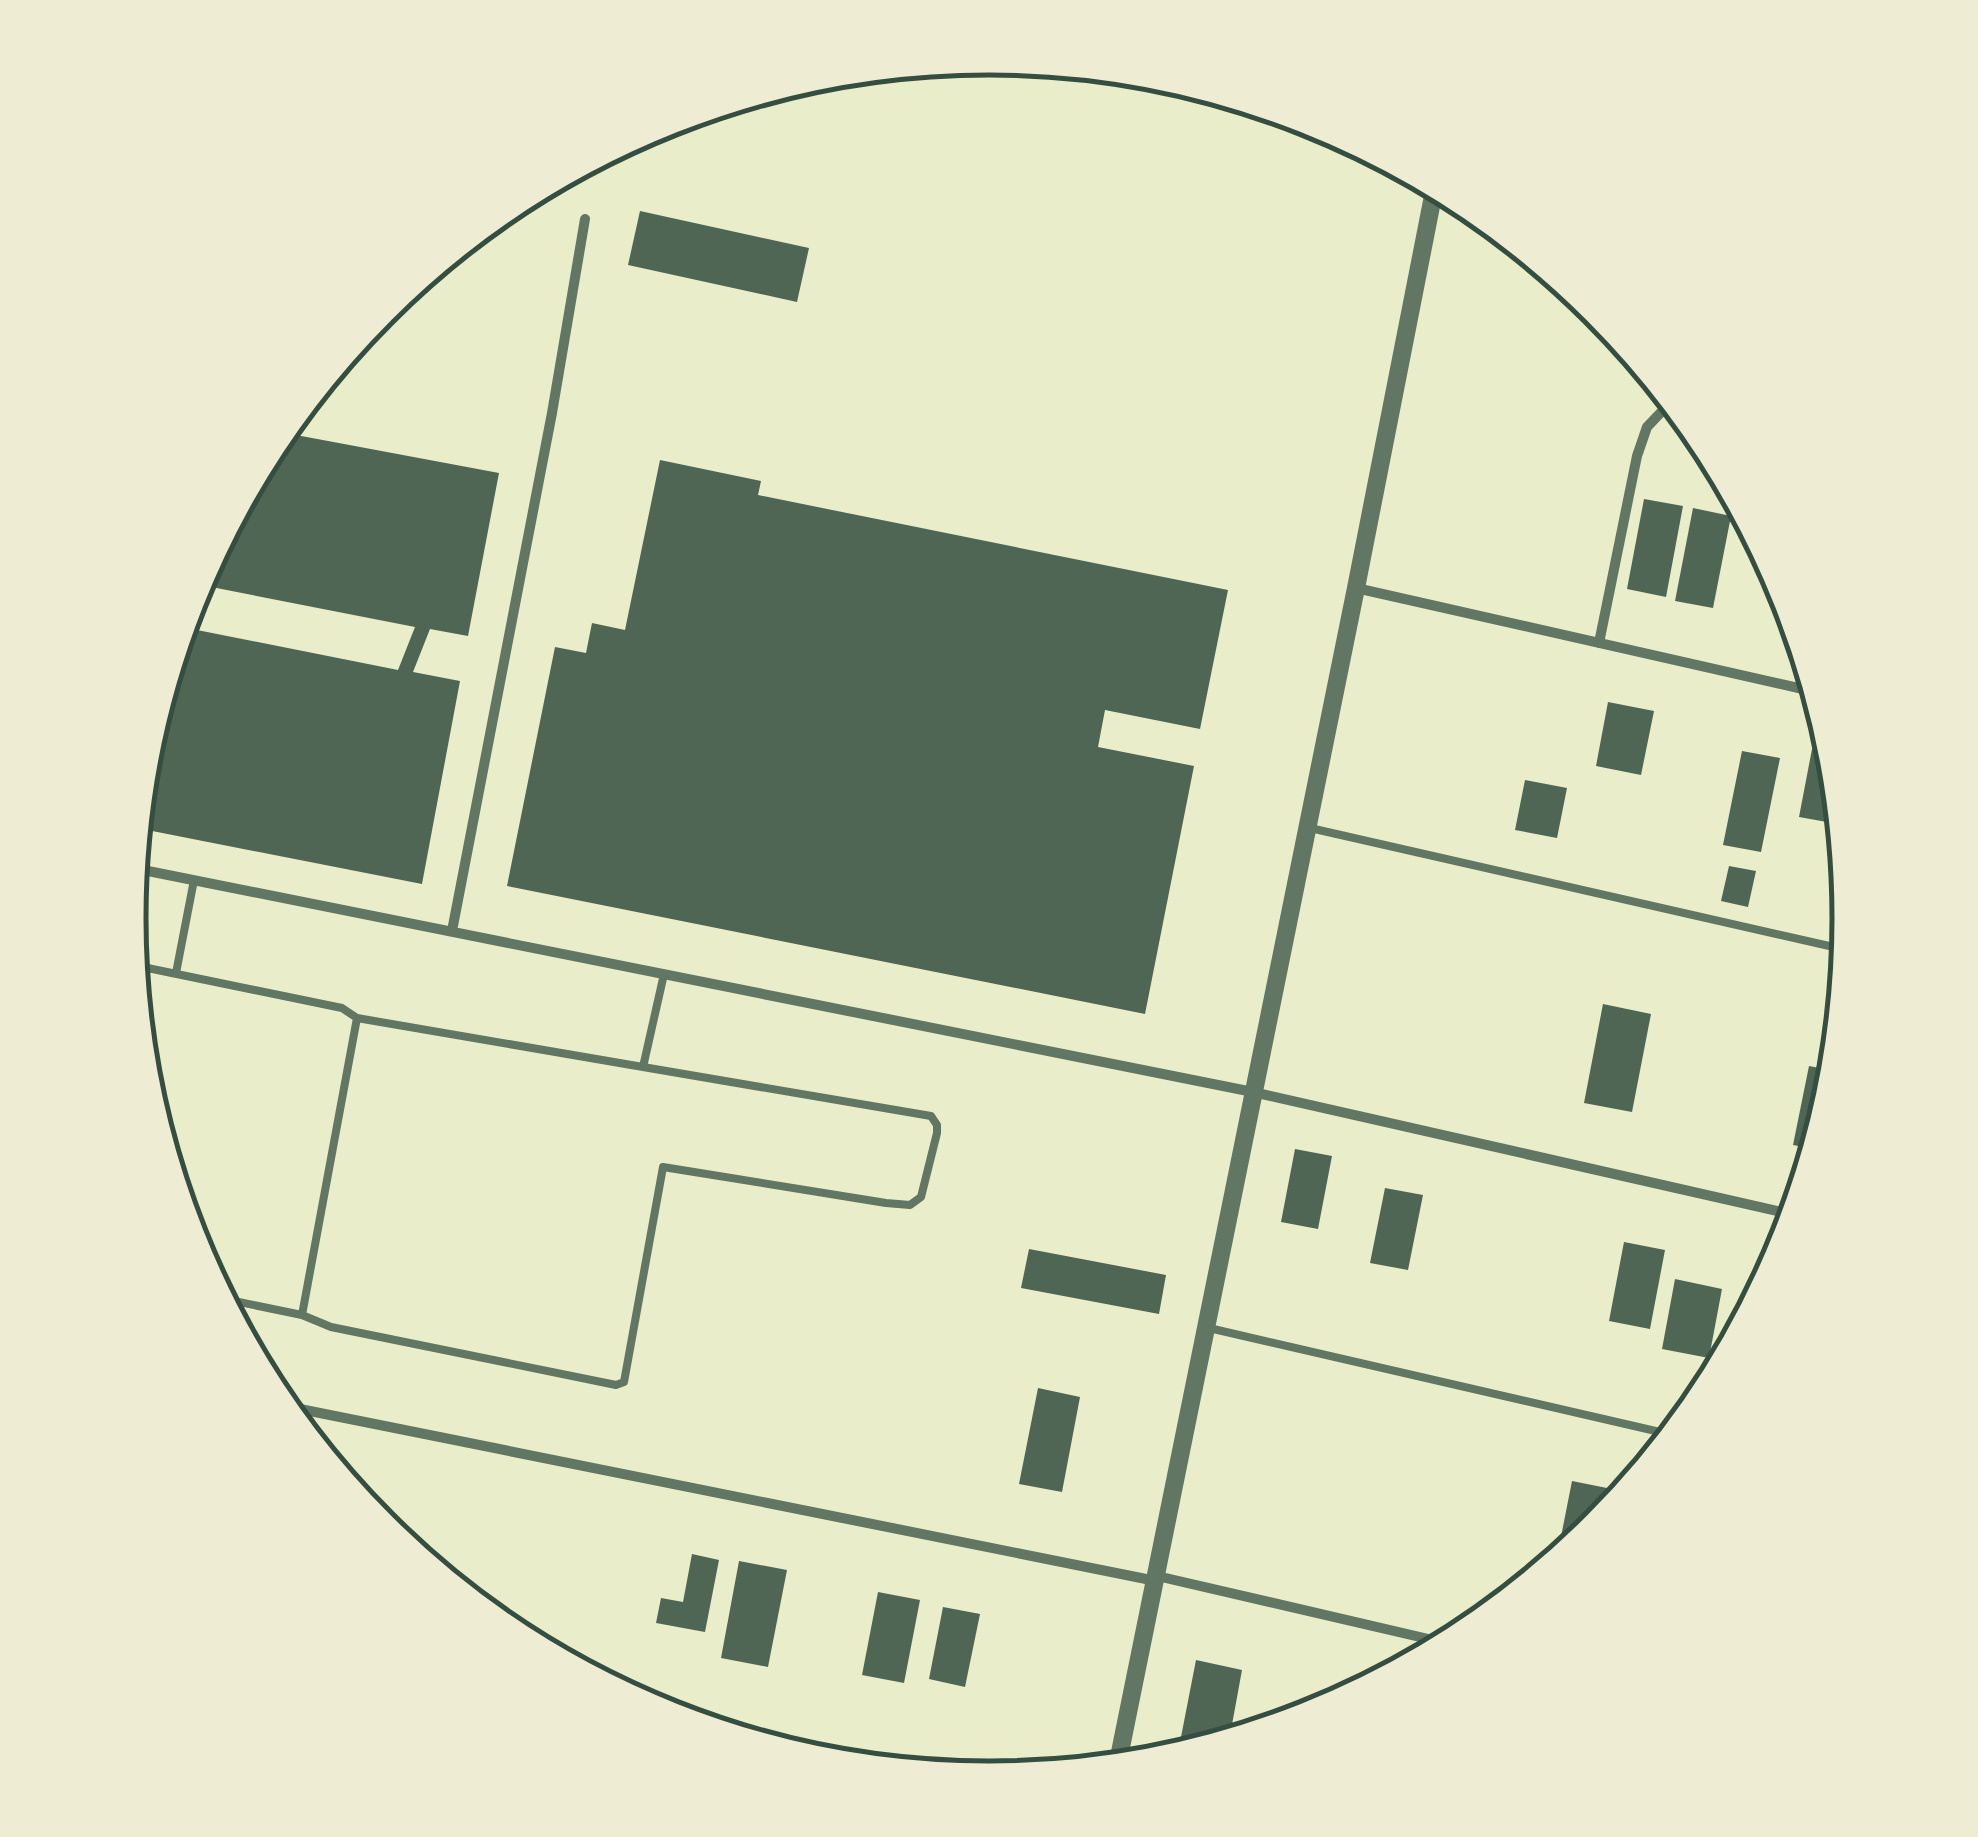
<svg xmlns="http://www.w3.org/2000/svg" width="1978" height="1837" viewBox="0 0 1978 1837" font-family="Arial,sans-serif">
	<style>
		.building { fill: #4f6655 }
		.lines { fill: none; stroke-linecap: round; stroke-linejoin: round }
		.service { stroke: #617663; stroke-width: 8 }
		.minor { stroke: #617663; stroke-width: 10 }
		.tertiary { stroke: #617663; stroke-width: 18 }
		.rim { fill: none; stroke: #344e41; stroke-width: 5 }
	</style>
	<rect width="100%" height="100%" fill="#e9edc9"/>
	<path class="building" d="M640,211L809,248L797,302L628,265Z
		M280,432L499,473L468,636L430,629L413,672L460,681L422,884L137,828L145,750L182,627L398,670L415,627L196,584L273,440Z
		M660,460L761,481L758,495L1228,590L1200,729L1105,710L1098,747L1194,766L1145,1014L507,886L555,647L586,653L592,623L625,630Z
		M1644,499L1683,506L1666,597L1627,589Z
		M1693,508L1731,516L1713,608L1675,601Z
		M1608,702L1654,711L1641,775L1596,766Z
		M1812,749L1834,754L1840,815L1838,824L1799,817Z
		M1742,751L1780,758L1761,852L1723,845Z
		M1525,780L1567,788L1557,838L1515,830Z
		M1729,866L1756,871L1748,907L1721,901Z
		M1603,1004L1651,1014L1632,1112L1584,1103Z
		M1809,1066L1835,1071L1833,1087L1814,1149L1793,1145Z
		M1295,1149L1332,1156L1318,1229L1281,1222Z
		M1385,1188L1423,1195L1408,1270L1370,1263Z
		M1624,1242L1665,1250L1650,1329L1609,1321Z
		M1029,1249L1166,1275L1159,1314L1021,1288Z
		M1675,1279L1722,1289L1709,1358L1662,1349Z
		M1742,1294L1758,1297L1732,1346H1731Z
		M1038,1388L1080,1397L1062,1492L1019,1484Z
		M1572,1481L1612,1489L1607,1516L1597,1528L1556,1562Z
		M692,1554L719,1560L705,1632L656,1623L661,1598L683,1602Z
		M739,1561L787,1570L768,1667L721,1658Z
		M878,1592L920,1600L904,1683L862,1675Z
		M943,1607L980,1614L965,1687L929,1679Z
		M1196,1660L1242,1670L1229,1741L1219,1744L1181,1737Z"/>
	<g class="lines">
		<path class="service" d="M1310,828L1847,950
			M133,965L342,1008L357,1018L302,1315L220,1298
			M176,973L194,880
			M357,1018L643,1067
			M302,1315L331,1327L616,1385L624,1382L663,1167L886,1203L910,1205L921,1197L937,1133V1125L931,1116L643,1067L664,974
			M1209,1328L1673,1435"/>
		<path class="minor" d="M1356,588L1816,692
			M1599,643L1637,456L1647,427L1668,405
			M133,868L1253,1092L1795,1215
			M452,931L552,413L585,219
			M280,1405L1156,1581
			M1157,1576L1450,1644"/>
		<path class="tertiary" d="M1117,1767L1356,588L1435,186"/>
	</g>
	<path d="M0 0H1978V1837H0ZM146 918a843 843 0 1 1 1686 0a843 843 0 1 1-1686 0Z" fill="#eeecd3" fill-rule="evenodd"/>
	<path class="rim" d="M146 918a843 843 0 1 1 1686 0a843 843 0 1 1-1686 0Z"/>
</svg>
